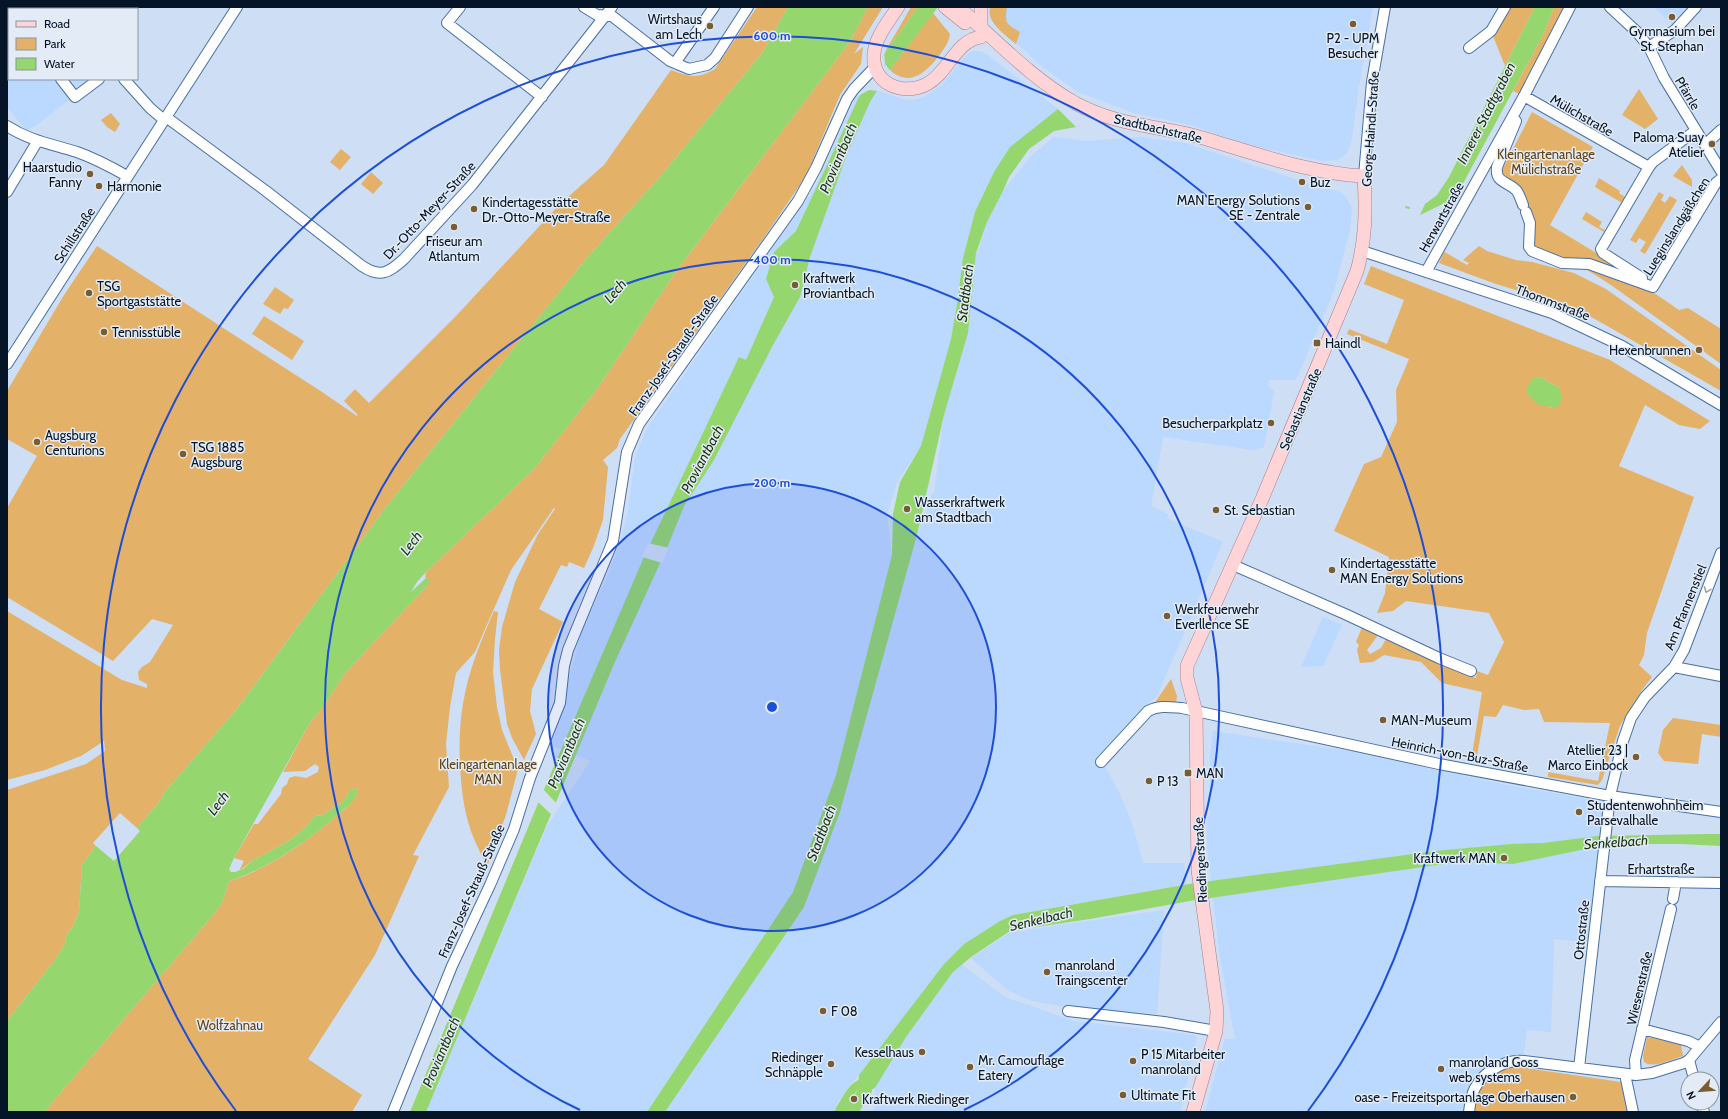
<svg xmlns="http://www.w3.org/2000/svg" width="1728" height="1119" viewBox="0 0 1728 1119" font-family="Cabin,sans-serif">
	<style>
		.built { fill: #bbd8fe }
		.green { fill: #e4b169; fill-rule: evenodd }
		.water { fill: #95d76e }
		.pier { fill: #cddef5 }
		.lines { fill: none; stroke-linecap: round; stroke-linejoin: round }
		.stream { stroke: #95d76e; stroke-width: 2 }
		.canal { stroke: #95d76e; stroke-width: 8 }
		.minor-casing { stroke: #4970a2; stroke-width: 12 }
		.major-casing { stroke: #a77f88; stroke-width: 14 }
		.minor { stroke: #fff; stroke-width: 10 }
		.major { stroke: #fed4d7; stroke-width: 13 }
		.oneway { stroke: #9ba1a9 }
		.ring { fill: none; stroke: #1d4ed8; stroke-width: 2 }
		.poi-dot { fill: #7a5c31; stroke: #e2ebf6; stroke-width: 1.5 }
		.labels { text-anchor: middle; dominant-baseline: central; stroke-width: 3; stroke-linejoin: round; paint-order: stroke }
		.poi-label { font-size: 13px; fill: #051427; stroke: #e2ebf6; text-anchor: start }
		.street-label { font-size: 13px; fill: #051427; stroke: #e2ebf6 }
		.park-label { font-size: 13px; fill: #5f4113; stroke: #e2ebf6 }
		.water-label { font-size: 14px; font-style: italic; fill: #1b340a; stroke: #e2ebf6 }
		.centre { fill: #1d4ed8; stroke: #e2ebf6; stroke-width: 2 }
		.ring-label { font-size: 12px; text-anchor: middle; font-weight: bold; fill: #1d4ed8; stroke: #e2ebf6; stroke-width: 3; stroke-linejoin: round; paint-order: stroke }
	</style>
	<rect width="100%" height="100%" fill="#cddef5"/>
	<path class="built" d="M7,7H91L89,9H9V79H96L34,127L26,130L7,107Z
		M999,7H1373L1359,86L1352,139L1347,153L1337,160L1322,161L1237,142L1194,126L1134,113L1078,92L1039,64L1005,32Z
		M1654,7H1688L1673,25Z
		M973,51H980L988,55L1058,109L1010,147L975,212L963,258L957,304L951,339L921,446L897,482L887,514L892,555L836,775L793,892L647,1112H426L546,828L590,761L546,743L560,717L581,632L608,575L621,539L628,511L635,457L647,428L815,187L855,99L861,93L875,90L903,99L911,100L922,98L941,86L967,54Z
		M1054,137L1086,141L1139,137L1185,143L1304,182L1340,192L1346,197L1352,208L1350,229L1334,291L1296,380H1269L1268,385L1274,392L1264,447L1253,450L1163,437L1151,506L1168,514L1167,518L1223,542L1158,694L1097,760L1106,768L1120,794L1132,823L1143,863H1184L1186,884L1013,915L1000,921L964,944L944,964L859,1075L850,1085L836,1105L838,1107L833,1112H665L804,907L840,812L917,535L921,524H923L932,493L934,494L944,415L968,333L976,253H978L987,222L1003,191L1031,156Z
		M1323,617L1342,625L1323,666L1301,667Z
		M1213,731L1349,751L1507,785L1605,802L1588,942L1554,939L1551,1032L1527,1030L1523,1058L1493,1062L1473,1083L1464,1112H1205L1225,1039H1235L1220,957L1207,847V817L1210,816V756Z
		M1164,910L1157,1014L1078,1009L1032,1001L1007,990L971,958L1011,932Z
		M961,964L1005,997L1074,1021L1194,1035L1197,1037L1180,1112H872L876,1106L875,1088L906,1037L953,972Z"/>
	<path class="green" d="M757,7H788L763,52L660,177L586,259L387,506L237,709L164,793L161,800L137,828L120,813L93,843L96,846L82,865L79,912L73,927L69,931L66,938L65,944L55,960L7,1021V790L86,764L105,751L104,741L81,756L45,770L7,780V611L122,680L147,688V684L139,680L138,672L142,667L150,662L173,625L152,619L113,661L7,597V508L37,456L7,439V391L64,295L97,246L322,392L357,416L358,415L344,401L355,389L369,403L457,315L559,205L604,165L671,70C690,77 698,79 715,69Z
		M868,7H883L854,54L863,47L861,64L840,95L806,176L765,236L620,439L617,448L603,460L608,467L603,520L593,548L584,568L569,562L567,567L561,565L539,609L563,622L532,689L530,711L536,734L524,760L512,738L507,724L500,670L499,650L502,627L515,582L538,534L555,509L554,508L511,570L475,652L456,673L450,707L446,744L449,787L413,855L419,856L375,955L308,1059L362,1095L352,1112H44L214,914L223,901L229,881C269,869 305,843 336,816C345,809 357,800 358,788L349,791L345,800L323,815L315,816L303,830L287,842L252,861L239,871L244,861L234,858L254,824H258L281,794L282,788L287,784L289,778L295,776L306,778L318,772L319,767L315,764L305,771L283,772L309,724L323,707L345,673L426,587L428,578L425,579L426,572L534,469L597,389L677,270L849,43Z
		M911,7H918L885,53L886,50Z
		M991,7H1007C1004,24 1007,24 1020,32L1016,44C1007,37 983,19 991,7Z
		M1500,7H1535L1505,66L1491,31Z
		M1554,7H1570L1524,96L1513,91L1544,33Z
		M933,13L950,34C949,43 944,48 939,56C926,72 910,88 890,70Z
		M1639,89L1658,119L1645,129L1622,115Z
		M1532,112L1593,147L1550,225L1593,251L1679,310L1688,308L1721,329V364L1611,285L1570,259L1561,258L1532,248L1530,212L1518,188L1499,176Z
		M111,113L120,124L115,132L107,127L101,120Z
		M341,149L351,157L340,170L330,162Z
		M1682,165L1692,180V187L1673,176Z
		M371,172L383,183L373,194L361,184Z
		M1599,178L1620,191L1619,193L1625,197L1622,203L1595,187Z
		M1659,192L1664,195L1661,200L1665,203L1670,196L1677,200L1645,254L1640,251L1646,242L1639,238L1636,243L1630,240Z
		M1586,212L1602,222L1599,227L1605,230L1604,232L1582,219Z
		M1479,246L1487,251L1516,260L1532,262L1574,273L1606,289L1721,370V391L1595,319L1564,305L1493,283L1439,263L1444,252L1443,251L1467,265L1469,263L1463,260Z
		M1371,266L1610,360L1710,421L1700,429L1679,425L1645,405L1619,466L1694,497L1647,633L1644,655L1639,665L1652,677L1642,690L1620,726L1602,780L1598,785L1548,777V772L1598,781L1610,723L1544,722L1539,709L1524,710L1503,705L1496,717L1484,716L1477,756L1486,761L1484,763L1478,761L1472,755L1482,692L1442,683L1421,662L1384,655L1373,662L1360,663L1357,650L1359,645L1356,642L1363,625L1379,634L1367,650L1370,654L1381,648L1387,637L1476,678L1477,671L1488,675L1504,642L1489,613L1406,601L1393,611L1377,613L1385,593L1389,557L1334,531L1364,464L1381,457L1397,422L1396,390L1409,359L1347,334L1349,329L1387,344L1404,300L1364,284ZM1540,377C1547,380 1551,385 1559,387L1552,408L1528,394L1535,378Z
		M275,287L294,300L288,309L284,308L280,314L263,304Z
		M264,316L304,341L292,360L252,334Z
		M494,611L498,612L495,639L493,672L497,707L502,730L518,769L506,815L487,867C481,853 473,839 469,825C459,794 457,736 463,704C468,671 481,641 494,611Z
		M1171,679L1177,696L1176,704L1157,703L1156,701Z
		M1673,718L1721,725V737L1702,734L1698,764L1664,761L1658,753L1663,730Z
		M1647,1037L1681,1044L1683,1056C1673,1059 1653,1069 1644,1062L1643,1056Z
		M1512,1066L1621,1082L1629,1112H1474C1479,1084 1483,1074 1512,1066Z"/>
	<path class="water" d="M788,7H868L849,43L677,270L597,389L534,469L426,572L417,582L411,592L425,579L428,578L430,581L426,587L345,673L323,707L309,724L234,858L229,869L231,872H235L243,869L252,861L287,842L303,830L315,816L323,815L345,800L349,791L358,788C357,801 345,808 336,816C305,843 269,868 229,881L223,901L214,914L44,1112H7V1021L55,960L65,944L66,938L69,931L73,927L79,912L82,865L96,846L114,861L140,831L137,828L161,800L164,793L237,709L387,506L586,259L660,177L763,52Z
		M918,7H938L890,70L870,102L847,154L810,257L800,297L773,345L714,460L684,506L667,548L614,664L426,1112H410L539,801L644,557L739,357L746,360L774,297L766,279L774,252L796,231L859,97L885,53Z
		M1535,7H1554L1544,33L1452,204L1445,203L1420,215L1425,204L1437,195L1449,177Z
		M1058,109L1076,127L1054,131L1029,149L1009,177L1003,191L987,222L976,253L968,333L944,415L917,535L840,812L804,907L665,1112H647L793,892L836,775L892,555L893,514L900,482L921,446L951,339L957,304L963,258L975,212L994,172L1010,147Z
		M1540,377C1547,380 1551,385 1559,387L1562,397L1559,406L1553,408L1545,405L1541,406C1535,402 1529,397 1526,390L1533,378Z
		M1706,834H1721V846L1681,844H1610L1513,864L1465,862L1437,865L1190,901L1090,919L1010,931L971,957L953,972L906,1037L875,1088L863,1093L849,1112H833L838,1107L842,1110L858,1090L859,1075L944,964L964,944L1000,921L1013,915L1189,884L1435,851L1511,844L1543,843L1598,836Z"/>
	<path class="pier" d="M883,52H884L885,64L891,72L878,91L869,90L858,96Z
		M648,543L669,548L662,563L642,557Z
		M543,789L558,805L553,816L537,801Z"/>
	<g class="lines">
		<path class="stream" d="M1406,207L1409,208"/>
		<path class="canal" d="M840,1109C847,1098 853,1083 866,1082L868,1091L854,1112"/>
		<defs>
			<path id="minor" d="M460,7L447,23L542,97
				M584,7L597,15L612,16L670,61L689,69L707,65L715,58L748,7
				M1610,7L1637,32L1649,47L1664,78L1721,171
				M1649,47L1675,30L1696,7
				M1469,48L1491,31L1505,7
				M675,63L714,7
				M61,79L75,97L99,79
				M124,79L150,108L164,120
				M1524,96L1649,167
				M166,117L266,191L362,266C380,278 389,273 404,259L472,185L612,7
				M1516,121L1497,167C1495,183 1507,181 1516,190C1519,193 1521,200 1523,205
				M7,126C30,141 52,144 77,152C94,158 111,167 127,176
				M1705,145L1721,130
				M1364,176L1372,82L1385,7
				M7,192L37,142
				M1526,212L1530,223L1529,247L1532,251L1562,263L1589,264L1653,287L1716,183L1721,179
				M1362,251L1552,313L1622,346L1721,405
				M1426,272L1524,96L1570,7
				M1642,278L1603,253L1601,249L1649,167L1653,162L1695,131
				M7,364L237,7
				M1233,565L1345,614L1439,658L1471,671
				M1674,667L1721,676
				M1101,762L1148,711C1159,705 1170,707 1182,708L1439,764L1610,796L1721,812
				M1600,881L1721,883
				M1673,899L1676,882
				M1068,1011L1164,1022L1216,1031
				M1642,1029L1688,1041L1700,1047
				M1689,1060L1694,1079
				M1579,1068L1610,796L1623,741L1631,718L1645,697L1674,667L1684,650L1721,553
				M1626,1074V1079L1633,1112
				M1636,1075L1635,1060L1671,909
				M1701,1103L1704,1112
				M393,1112L452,966L490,885L514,829L530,778L560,703L564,666L568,650L613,541L627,452L639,424L798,201L816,168L847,99L854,89L875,67
				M1469,1112C1470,1104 1471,1095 1475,1088C1484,1071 1506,1059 1524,1061L1636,1075L1652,1073L1684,1063L1689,1060L1721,1022"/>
			<path id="major" d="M898,7C889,21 876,36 874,53C871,83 902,97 927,84C948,73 956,40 981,37
				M945,7L965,23
				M958,7C996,40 1031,78 1075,103C1114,124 1147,125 1188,134C1202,137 1215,142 1229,146C1272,159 1318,174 1364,176C1366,209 1366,239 1357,271L1262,499L1187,666V678L1196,712L1198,870L1217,1011L1216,1031L1193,1112
				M981,27V7"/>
		</defs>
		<use href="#minor" class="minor-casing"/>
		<use href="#major" class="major-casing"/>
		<use href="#minor" class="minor"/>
		<use href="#major" class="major"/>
	</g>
	<defs><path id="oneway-chevron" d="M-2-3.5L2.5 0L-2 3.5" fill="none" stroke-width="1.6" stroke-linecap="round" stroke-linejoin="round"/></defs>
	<use class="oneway" href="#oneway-chevron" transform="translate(1707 590) rotate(111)"/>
	<circle cx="772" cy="707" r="224" fill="#1d4ed8" fill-opacity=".12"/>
	<g class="ring">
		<circle cx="772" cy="707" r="224"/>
		<path d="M580 1110A447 447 0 1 1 964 1110"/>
		<path d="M236 1111A671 671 0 1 1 1308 1111"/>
	</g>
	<g class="poi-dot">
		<circle cx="1672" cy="17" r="4"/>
		<circle cx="1353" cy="24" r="4"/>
		<circle cx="710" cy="26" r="4"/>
		<circle cx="1712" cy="144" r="4"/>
		<circle cx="90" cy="174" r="4"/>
		<circle cx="1302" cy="182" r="4"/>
		<circle cx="99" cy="186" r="4"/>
		<circle cx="1308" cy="207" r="4"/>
		<circle cx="474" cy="209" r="4"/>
		<circle cx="454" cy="227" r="4"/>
		<circle cx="795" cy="285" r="4"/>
		<circle cx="89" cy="293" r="4"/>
		<circle cx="104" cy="332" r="4"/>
		<rect x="1313" y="339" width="8" height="8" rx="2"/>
		<circle cx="1699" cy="350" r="4"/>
		<circle cx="1271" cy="423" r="4"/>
		<circle cx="37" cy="442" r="4"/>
		<circle cx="183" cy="454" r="4"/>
		<circle cx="907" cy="509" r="4"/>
		<circle cx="1216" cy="510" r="4"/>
		<circle cx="1332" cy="570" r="4"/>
		<circle cx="1167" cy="616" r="4"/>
		<circle cx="1383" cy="720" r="4"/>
		<circle cx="1636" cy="757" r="4"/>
		<rect x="1184" y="769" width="8" height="8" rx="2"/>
		<circle cx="1149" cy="781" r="4"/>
		<circle cx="1579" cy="812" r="4"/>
		<circle cx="1504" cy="858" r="4"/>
		<circle cx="1047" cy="972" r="4"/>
		<circle cx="823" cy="1011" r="4"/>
		<circle cx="922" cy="1052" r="4"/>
		<circle cx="1133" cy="1061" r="4"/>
		<circle cx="831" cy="1064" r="4"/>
		<circle cx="970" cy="1067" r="4"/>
		<circle cx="1441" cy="1069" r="4"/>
		<circle cx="1123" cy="1095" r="4"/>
		<circle cx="1573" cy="1097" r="4"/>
		<circle cx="854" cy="1099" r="4"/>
	</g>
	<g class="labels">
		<g class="poi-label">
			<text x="702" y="19" text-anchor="end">Wirtshaus<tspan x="702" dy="15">am Lech</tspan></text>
			<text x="1672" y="31" text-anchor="middle">Gymnasium bei<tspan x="1672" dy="15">St. Stephan</tspan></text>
			<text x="1353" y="38" text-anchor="middle">P2 - UPM<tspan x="1353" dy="15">Besucher</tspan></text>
			<text x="1704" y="137" text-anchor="end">Paloma Suay<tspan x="1704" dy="15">Atelier</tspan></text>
			<text x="82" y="167" text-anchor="end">Haarstudio<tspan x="82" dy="15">Fanny</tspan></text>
			<text x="1310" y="182">Buz</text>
			<text x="107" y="186">Harmonie</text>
			<text x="1300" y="200" text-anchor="end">MAN Energy Solutions<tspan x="1300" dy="15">SE - Zentrale</tspan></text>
			<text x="482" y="202">Kindertagesstätte<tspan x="482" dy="15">Dr.-Otto-Meyer-Straße</tspan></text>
			<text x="454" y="241" text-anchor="middle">Friseur am<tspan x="454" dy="15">Atlantum</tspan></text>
			<text x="803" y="278">Kraftwerk<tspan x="803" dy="15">Proviantbach</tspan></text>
			<text x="97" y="286">TSG<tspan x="97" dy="15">Sportgaststätte</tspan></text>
			<text x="112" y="332">Tennisstüble</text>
			<text x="1325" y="343">Haindl</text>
			<text x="1691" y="350" text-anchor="end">Hexenbrunnen</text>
			<text x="1263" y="423" text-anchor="end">Besucherparkplatz</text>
			<text x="45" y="435">Augsburg<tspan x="45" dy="15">Centurions</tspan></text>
			<text x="191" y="447">TSG 1885<tspan x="191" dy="15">Augsburg</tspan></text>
			<text x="915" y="502">Wasserkraftwerk<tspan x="915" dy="15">am Stadtbach</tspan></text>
			<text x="1224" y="510">St. Sebastian</text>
			<text x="1340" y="563">Kindertagesstätte<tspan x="1340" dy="15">MAN Energy Solutions</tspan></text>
			<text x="1175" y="609">Werkfeuerwehr<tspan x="1175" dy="15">Everllence SE</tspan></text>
			<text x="1391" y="720">MAN-Museum</text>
			<text x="1628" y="750" text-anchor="end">Atellier 23 |<tspan x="1628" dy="15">Marco Einbock</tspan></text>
			<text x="1196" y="773">MAN</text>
			<text x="1157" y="781">P 13</text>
			<text x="1587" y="805">Studentenwohnheim<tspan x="1587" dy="15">Parsevalhalle</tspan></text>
			<text x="1496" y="858" text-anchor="end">Kraftwerk MAN</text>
			<text x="1055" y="965">manroland<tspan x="1055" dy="15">Traingscenter</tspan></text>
			<text x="831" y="1011">F 08</text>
			<text x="914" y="1052" text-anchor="end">Kesselhaus</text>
			<text x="1141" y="1054">P 15 Mitarbeiter<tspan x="1141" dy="15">manroland</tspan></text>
			<text x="823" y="1057" text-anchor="end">Riedinger<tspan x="823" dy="15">Schnäpple</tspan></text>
			<text x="978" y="1060">Mr. Camouflage<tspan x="978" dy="15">Eatery</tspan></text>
			<text x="1449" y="1062">manroland Goss<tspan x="1449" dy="15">web systems</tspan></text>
			<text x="1131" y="1095">Ultimate Fit</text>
			<text x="1565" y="1097" text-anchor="end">oase - Freizeitsportanlage Oberhausen</text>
			<text x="862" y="1099">Kraftwerk Riedinger</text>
		</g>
		<g class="street-label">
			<text transform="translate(1688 93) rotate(59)">Pfärrle</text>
			<text transform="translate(1582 115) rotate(30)">Mülichstraße</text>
			<text transform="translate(1158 128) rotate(13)">Stadtbachstraße</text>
			<text transform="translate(1370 129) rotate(-86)">Georg-Haindl-Straße</text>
			<text transform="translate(429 210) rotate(-47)">Dr.-Otto-Meyer-Straße</text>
			<text transform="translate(1441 217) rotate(-61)">Herwartstraße</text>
			<text transform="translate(1676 226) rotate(-58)">Lueginslandgäßchen</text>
			<text transform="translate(74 235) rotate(-57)">Schillstraße</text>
			<text transform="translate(1553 302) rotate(21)">Thommstraße</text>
			<text transform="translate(673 355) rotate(-55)">Franz-Josef-Strauß-Straße</text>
			<text transform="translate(1300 409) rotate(-67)">Sebastianstraße</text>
			<text transform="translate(1685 607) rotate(-68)">Am Pfannenstiel</text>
			<text transform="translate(1460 754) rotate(11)">Heinrich-von-Buz-Straße</text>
			<text transform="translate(1200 860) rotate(-93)">Riedingerstraße</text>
			<text x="1661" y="869">Erhartstraße</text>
			<text transform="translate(471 891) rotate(-66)">Franz-Josef-Strauß-Straße</text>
			<text transform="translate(1581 930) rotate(-84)">Ottostraße</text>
			<text transform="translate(1639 988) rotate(-77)">Wiesenstraße</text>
		</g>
		<g class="park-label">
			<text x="1546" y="154">Kleingartenanlage<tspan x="1546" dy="15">Mülichstraße</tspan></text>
			<text x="488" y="764">Kleingartenanlage<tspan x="488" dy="15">MAN</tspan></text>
			<text x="230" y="1025">Wolfzahnau</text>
		</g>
		<g class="water-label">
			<text transform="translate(1486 113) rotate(-63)">Innerer Stadtgraben</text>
			<text transform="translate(838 158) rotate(-67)">Proviantbach</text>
			<text transform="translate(615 291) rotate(-50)">Lech</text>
			<text transform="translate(965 293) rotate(-83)">Stadtbach</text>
			<text transform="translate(702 459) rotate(-62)">Proviantbach</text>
			<text transform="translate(411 543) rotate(-53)">Lech</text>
			<text transform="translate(566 753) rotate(-67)">Proviantbach</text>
			<text transform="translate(218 803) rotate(-53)">Lech</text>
			<text transform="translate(821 833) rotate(-69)">Stadtbach</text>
			<text transform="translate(1616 842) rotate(-4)">Senkelbach</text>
			<text transform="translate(1041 919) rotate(-13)">Senkelbach</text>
			<text transform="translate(441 1052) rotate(-67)">Proviantbach</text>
		</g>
	</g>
	<circle cx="772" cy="707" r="6" class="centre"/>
	<g class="ring-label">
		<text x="772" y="40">600 m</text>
		<text x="772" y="264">400 m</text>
		<text x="772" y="487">200 m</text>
	</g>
	<rect width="1728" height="1119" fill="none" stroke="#051427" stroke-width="16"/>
	<rect x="8" y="8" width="130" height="72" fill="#e2ebf6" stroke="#8a95a3"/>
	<rect x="16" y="21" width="20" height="6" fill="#fed4d7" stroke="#8a95a3"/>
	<text x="44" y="28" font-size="12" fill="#051427">Road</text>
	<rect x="16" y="38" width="20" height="12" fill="#e4b169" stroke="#8a95a3"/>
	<text x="44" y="48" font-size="12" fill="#051427">Park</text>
	<rect x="16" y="58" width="20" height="12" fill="#95d76e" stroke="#8a95a3"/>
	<text x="44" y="68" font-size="12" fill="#051427">Water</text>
	<g transform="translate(1700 1091) rotate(244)"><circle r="19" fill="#e2ebf6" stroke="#8a95a3"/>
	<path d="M0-3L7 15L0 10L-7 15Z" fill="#7a5c31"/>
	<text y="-6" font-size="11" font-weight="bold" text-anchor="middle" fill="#051427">N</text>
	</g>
</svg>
